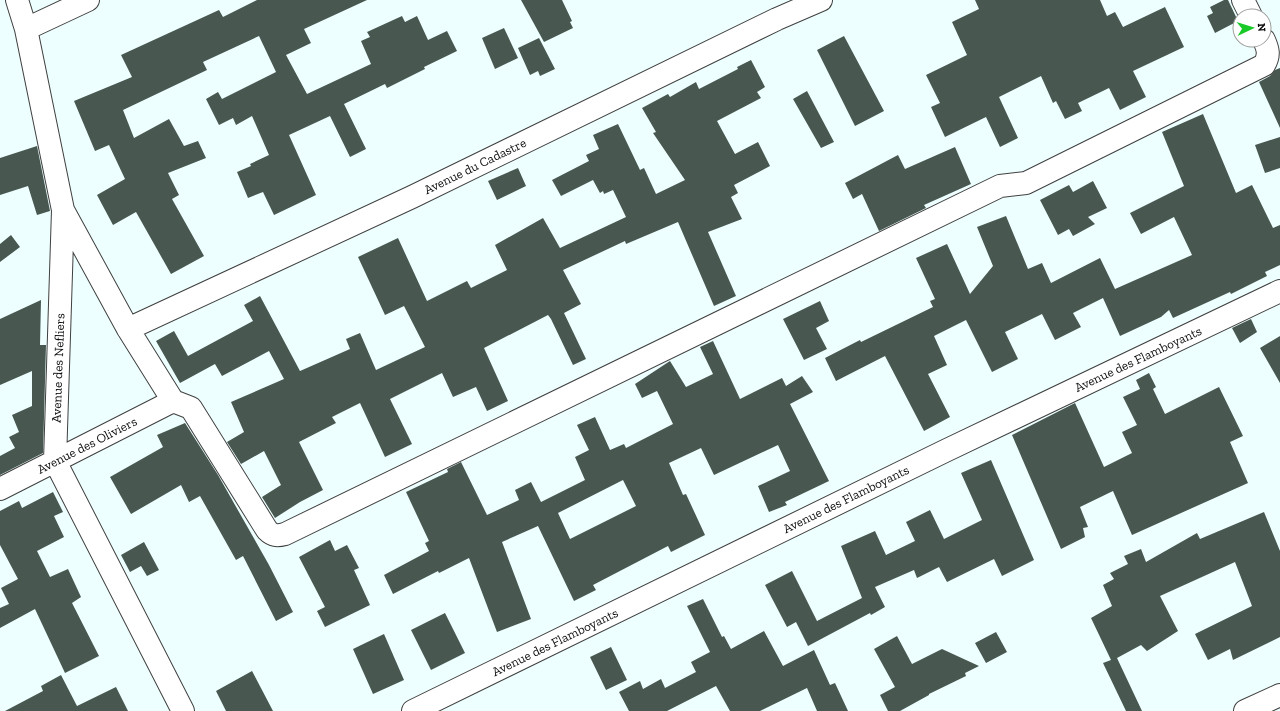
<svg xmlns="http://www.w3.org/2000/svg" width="1280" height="711" viewBox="0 0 1280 711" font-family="'Zilla Slab',serif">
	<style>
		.building { fill: #485750; fill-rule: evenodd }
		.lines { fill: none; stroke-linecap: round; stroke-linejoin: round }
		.minor-casing { stroke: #404040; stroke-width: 24 }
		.minor { stroke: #fff; stroke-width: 22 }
		.labels { text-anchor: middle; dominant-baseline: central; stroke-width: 4; stroke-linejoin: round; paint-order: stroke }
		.street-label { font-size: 13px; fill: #0d0d0d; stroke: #fff }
	</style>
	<rect width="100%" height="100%" fill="#edfffe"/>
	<path class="building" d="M257,0H367L304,29L311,43L286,55L307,94L371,64L361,41L370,37L367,32L402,16L405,22L417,16L428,40L447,31L457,51L424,67L425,69L387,88L385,84L344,104L366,149L350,157L330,116L289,135L316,195L274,215L263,192L248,198L237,172L251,166L250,164L269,155L252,116L236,125L233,118L219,125L206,99L218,92L222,99L276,72L259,36L203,62L207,70L123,110L134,138L169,119L184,146L198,141L206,158L168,173L179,195L172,199L204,256L171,274L136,212L113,225L97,195L125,179L109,145L95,151L74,101L132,77L121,55L219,10L223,17Z
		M521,0H562L572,21L570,22L573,28L544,42Z
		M975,0H1100L1107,16L1115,12L1123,27L1165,7L1184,47L1133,71L1146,97L1120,110L1109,88L1078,103L1082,111L1065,119L1056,101L1053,103L1041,76L999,97L1018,138L1000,147L986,117L945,137L931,107L940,103L926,75L967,55L952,22L979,9Z
		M1224,0H1228L1238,21L1215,33L1207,16L1213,13L1210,7Z
		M504,28L518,58L495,69L482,38Z
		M844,36L884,111L855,126L817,50Z
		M539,38L555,69L540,76L538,71L530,75L518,48Z
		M751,60L765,87L757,92L761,98L717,121L735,154L758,142L770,166L734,185L738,193L731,197L742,219L708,232L736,296L714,306L678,222L626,244L625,241L563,270L581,304L564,313L586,359L573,365L551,319L548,315L484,348L508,401L487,411L476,387L453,397L442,373L390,399L412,444L385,457L360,403L332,417L336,423L299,442L323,490L300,502L275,518L262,497L281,485L264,451L241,464L227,442L244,432L231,402L284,379L269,351L222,376L215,364L180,383L156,341L174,331L188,356L253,321L244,305L260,296L300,371L350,349L346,339L360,333L376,370L425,347L404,306L385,315L358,257L398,238L427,301L467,281L471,288L507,270L495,245L543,218L560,248L626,217L613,190L604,194L603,191L600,193L593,180L561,196L552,180L589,161L586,155L599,149L593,135L618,124L640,170L644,168L656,194L685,180L653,133L656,132L642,108L668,94L670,97L696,82L699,89L738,69L737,67Z
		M1280,68V128L1259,82L1270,76L1275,70Z
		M807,91L834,142L821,148L793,99Z
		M1203,114L1236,193L1252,185L1273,228L1280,225V265L1265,272L1267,276L1231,294L1230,292L1173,318L1169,310L1161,317L1120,336L1103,298L1073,313L1081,327L1055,340L1042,314L1005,332L1018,359L992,372L966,320L934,336L947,365L928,374L950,417L924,431L885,356L836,381L825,358L860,340L861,342L933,307L930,301L935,299L916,258L947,244L970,294L993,266L977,227L1006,216L1028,269L1042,263L1051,283L1100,258L1115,289L1192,255L1174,217L1141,234L1130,213L1184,186L1162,132Z
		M1280,137V168L1265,173L1255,145Z
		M37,146L50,211L37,215L28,186L0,195V158Z
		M955,147L971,184L924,205L926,208L879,231L862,194L853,199L845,183L898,155L905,169Z
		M518,168L526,186L497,200L488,181Z
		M1093,181L1107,208L1088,217L1095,224L1073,236L1069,229L1058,235L1040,200L1069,185L1073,192Z
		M11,235L20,247L0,262V244Z
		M41,300L40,345H46L43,453L0,475V456L15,448L9,437L19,432L12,415L32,406V371L0,385V319Z
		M820,301L829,321L816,328L827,349L804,360L783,319Z
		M1251,319L1257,332L1240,343L1232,328Z
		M1280,336V383L1260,348Z
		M713,341L740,399L782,378L786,386L802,376L813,392L790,404L829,481L785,502L787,505L769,512L758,486L790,471L778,445L714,475L701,448L669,463L683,495L686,494L705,535L671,552L668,546L593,585L596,590L574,601L538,526L502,542L531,619L497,632L469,558L439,573L438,571L393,594L384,575L429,551L425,543L429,541L406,492L448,472L447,469L461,462L487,515L519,500L515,490L531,482L541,502L585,480L575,457L589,450L577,425L595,417L610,450L624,444L626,448L673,424L657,391L642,398L635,384L670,361L686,387L713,374L700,347ZM623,480L636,506L570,539L558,513Z
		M1149,373L1156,387L1153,389L1165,414L1219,387L1243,436L1230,442L1248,483L1132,535L1113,491L1080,507L1088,527L1083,528L1085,537L1061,549L1012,435L1075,403L1104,467L1132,453L1122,432L1137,425L1123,397L1140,389L1136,380Z
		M185,423L218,475L269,565L293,612L276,621L243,556L236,560L200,496L189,502L181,485L131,514L110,477L163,447L157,435Z
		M991,460L1034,560L1002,576L994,559L947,582L939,567L917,578L914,570L875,587L885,607L871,615L870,613L808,646L796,622L787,627L765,585L792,571L817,621L862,598L841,546L875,531L886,555L915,541L906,522L930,510L944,539L982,520L961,473Z
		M53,492L63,512L54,516L64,537L37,551L50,577L68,569L81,597L72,603L99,656L65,673L35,609L0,628V608L9,604L1,588L18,579L0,545V511L19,501L22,508Z
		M1264,512L1280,551V637L1233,660L1230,649L1208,660L1195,634L1252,606L1235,562L1160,596L1178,631L1147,651L1141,645L1117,658L1142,711H1126L1103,663L1111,660L1091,618L1112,606L1103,585L1114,579L1110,573L1128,564L1124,556L1141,549L1146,562L1197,533L1200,539Z
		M330,540L335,551L347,545L359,568L354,570L370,605L325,627L317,611L325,607L299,557Z
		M144,542L159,570L147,576L141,566L130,572L121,555Z
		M703,599L722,637L724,636L731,649L764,631L783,666L814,650L830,685L835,683L848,711H817L807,688L760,711H730L716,686L667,711H629L619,692L640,681L643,689L661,679L665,688L696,672L691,662L710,652L687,606Z
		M445,613L465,653L431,670L411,630Z
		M996,632L1007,652L986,663L975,643Z
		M384,634L404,680L373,694L353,649Z
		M897,636L912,664L942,649L979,666L965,673L966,676L929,694V695L900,711H888L880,695L895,687L874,649Z
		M611,647L627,680L606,690L590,657Z
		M252,671L273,711H226L216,691Z
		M61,675L77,706L116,687L128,711H5L43,691L41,686Z"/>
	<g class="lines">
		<defs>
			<path id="minor" d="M17,0L26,29L63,210L55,461L183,711
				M1243,0L1251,16
				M26,29L88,0
				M63,210L128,329L173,401L191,408L267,530C273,536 277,536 285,534L1000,186L1026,183L1264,65C1270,55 1268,49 1264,40
				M128,329L412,197L777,19L821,0
				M0,489L173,401
				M413,711L945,451L1280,291
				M1245,711L1280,695"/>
		</defs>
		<use href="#minor" class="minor-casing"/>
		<use href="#minor" class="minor"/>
	</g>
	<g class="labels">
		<g class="street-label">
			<text transform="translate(475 166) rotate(-26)">Avenue du Cadastre</text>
			<text transform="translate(1138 359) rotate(-25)">Avenue des Flamboyants</text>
			<text transform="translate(58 368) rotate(-88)">Avenue des Nefliers</text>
			<text transform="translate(87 445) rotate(-27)">Avenue des Oliviers</text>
			<text transform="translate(846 499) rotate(-26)">Avenue des Flamboyants</text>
			<text transform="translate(555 642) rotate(-26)">Avenue des Flamboyants</text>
		</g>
	</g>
	<g transform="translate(1252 28) rotate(86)"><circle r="19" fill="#ffffff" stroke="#9e9e9e"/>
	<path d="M0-3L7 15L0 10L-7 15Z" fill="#19c928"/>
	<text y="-6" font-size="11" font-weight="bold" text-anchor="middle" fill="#0d0d0d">N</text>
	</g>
</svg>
